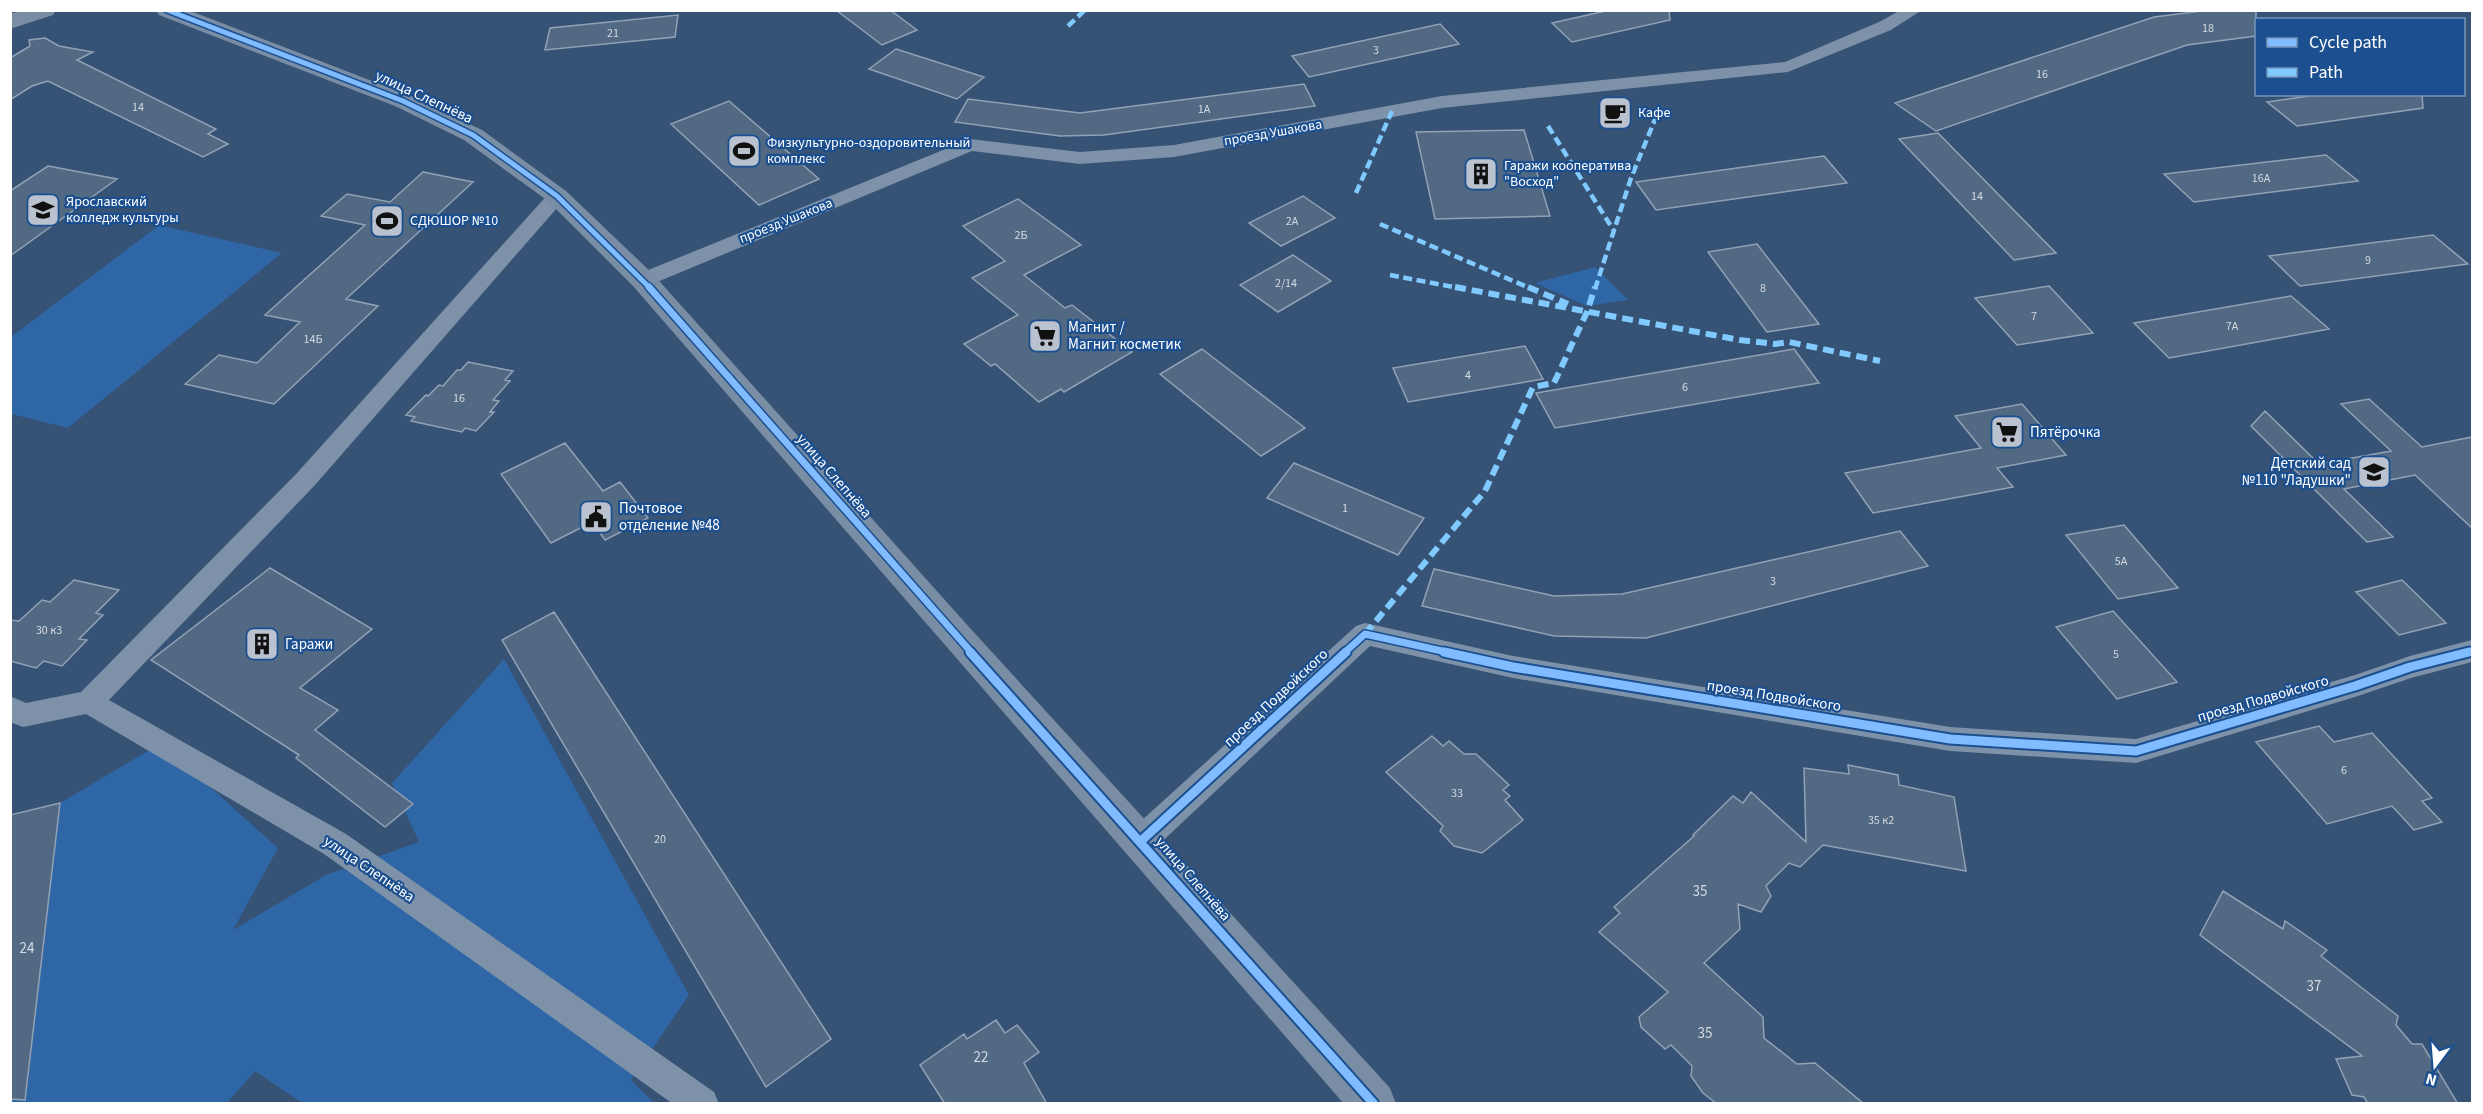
<svg xmlns="http://www.w3.org/2000/svg" width="2483" height="1114" viewBox="0 0 2483 1114" font-family="'Source Sans 3',sans-serif">
	<style>
		.green { fill: #2f66a5 }
		.building { fill: #526984; stroke: #92a2b6; stroke-width: 1.5 }
		.lines { fill: none; stroke-linecap: round; stroke-linejoin: round }
		.street { fill: #7d92a8; fill-rule: evenodd }
		.secondary { fill: #798da4; fill-rule: evenodd }
		.quiet-far1 { stroke: #80caff; stroke-width: 4.5; stroke-dasharray: 9 4.5; stroke-linecap: butt }
		.quiet { stroke: #80caff; stroke-width: 6; stroke-dasharray: 11 6; stroke-linecap: butt }
		.cycleway-far2-casing { stroke: #1b4f8f; stroke-width: 8 }
		.cycleway-far1-casing { stroke: #1b4f8f; stroke-width: 10 }
		.cycleway-casing { stroke: #1b4f8f; stroke-width: 13 }
		.cycleway-far2 { stroke: #80bcff; stroke-width: 5 }
		.cycleway-far1 { stroke: #80bcff; stroke-width: 7 }
		.cycleway { stroke: #80bcff; stroke-width: 9 }
		.labels { text-anchor: middle; dominant-baseline: central; stroke-width: 4.5; stroke-linejoin: round; paint-order: stroke }
		.number-label { font-size: 12px; fill: #d4dae0 }
		.far-poi-label { font-size: 14px; fill: #fff; stroke: #1b4f8f; text-anchor: start }
		.far-street-label { font-size: 14px; fill: #fff; stroke: #1b4f8f }
		.street-label { font-size: 15px; fill: #fff; stroke: #1b4f8f }
		.poi-label { font-size: 15px; fill: #fff; stroke: #1b4f8f; text-anchor: start }
		.near-number-label { font-size: 15px; fill: #d4dae0 }
	</style>
	<rect width="100%" height="100%" fill="#365274"/>
	<path class="green" d="M159,225L282,253L68,428L11,414V337Z
		M1595,267L1628,300L1587,306L1535,283Z
		M504,659L689,995L631,1080L654,1103H302L255,1071L227,1103H11L10,1086L28,1080L60,803L161,743L278,848L233,930L326,875L419,842L392,783Z"/>
	<path class="building" d="M836,10H890L917,30L882,45Z
		M1610,10H1669L1670,20L1572,42L1552,23Z
		M2210,10H2256V36L2187,45L1936,131L1895,103L2154,17Z
		M678,15L675,37L545,50L550,28Z
		M1440,24L1459,44L1309,77L1292,56Z
		M45,38L59,46L93,52L77,60L216,129L208,134L228,144L203,157L48,81L32,86L10,100V58L30,46L29,40Z
		M896,49L984,77L957,99L869,69Z
		M1304,84L1315,106L1104,135L1060,136L955,122L968,99L1080,113Z
		M2324,94H2422L2423,108L2297,126L2267,102Z
		M729,101L819,179L759,205L671,124Z
		M1524,130L1550,216L1435,219L1416,132Z
		M1938,133L2056,253L2014,260L1899,139Z
		M2326,155L2358,181L2194,202L2164,174Z
		M1824,156L1847,183L1656,210L1636,182Z
		M48,166L117,179L10,256V191Z
		M423,172L473,182L346,299L378,306L274,404L185,384L219,355L257,363L300,322L265,315L365,225L321,216L347,194L390,202Z
		M1303,196L1335,218L1281,246L1249,223Z
		M1018,199L1081,245L1024,275L1065,308L1072,305L1132,352L1064,392L1061,389L1039,402L995,364L991,366L964,344L1018,315L972,278L1005,261L963,226Z
		M2433,235L2468,264L2300,286L2269,256Z
		M1757,244L1819,324L1767,332L1708,252Z
		M1293,255L1331,281L1278,312L1240,285Z
		M2049,286L2093,333L2017,345L1975,298Z
		M2291,296L2329,329L2169,358L2134,323Z
		M1525,346L1543,379L1408,402L1393,368Z
		M1202,349L1305,428L1261,456L1160,374Z
		M1794,349L1819,383L1555,428L1536,393Z
		M468,362L513,371L505,380L510,381L493,400L499,401L490,412H494L476,431L465,428L462,432L411,421L415,417L406,415L426,395L428,396L439,385L443,386L457,370H461Z
		M2369,399L2422,447L2472,437V528L2415,475L2344,489L2393,537L2367,542L2251,426L2265,411L2319,464L2391,451L2341,404Z
		M2022,404L2066,455L1997,468L2013,487L1873,513L1845,473L1981,448L1955,416Z
		M565,443L603,491L620,482L648,518L605,540L592,522L551,543L501,474Z
		M1294,463L1424,518L1398,555L1267,498Z
		M2124,525L2178,588L2118,599L2066,535Z
		M1900,531L1928,566L1646,638L1554,636L1422,606L1434,569L1554,596L1622,594Z
		M270,568L372,629L300,688L338,710L315,730L413,804L385,827L296,758L299,755L151,660Z
		M74,580L119,590L96,613L103,615L79,639L87,640L62,666L44,661L36,668L10,661V620L19,621L42,600L50,602Z
		M2402,580L2446,623L2399,635L2356,592Z
		M2113,611L2177,682L2117,699L2056,627Z
		M554,612L831,1039L766,1087L502,640Z
		M2319,726L2334,742L2372,733L2432,798L2422,801L2442,822L2414,830L2392,806L2327,824L2256,742Z
		M1432,736L1443,746L1449,741L1464,754H1476L1509,785L1503,790L1510,796L1505,800L1523,820L1482,853L1454,846L1440,831L1443,826L1386,772Z
		M1848,765L1898,775L1899,785L1954,797L1966,871L1823,845L1800,867L1789,863L1766,886L1771,896L1761,912L1738,904L1740,929L1704,963L1763,1017L1764,1038L1797,1064L1815,1063L1864,1104H1717L1703,1093L1691,1076L1692,1066L1671,1045L1665,1049L1641,1027L1639,1017L1668,992L1599,932L1620,913L1614,907L1694,836L1693,835L1733,796L1743,803L1751,792L1806,842L1804,768L1849,774Z
		M60,803L25,1100L10,1099V815Z
		M2223,891L2283,929L2285,921L2327,950L2321,956L2398,1016L2396,1025L2412,1044H2422L2458,1104H2368L2364,1097L2352,1095L2336,1059L2362,1056L2200,935Z
		M996,1020L1005,1033L1017,1025L1039,1052L1024,1063L1047,1104H945L920,1065L964,1034L967,1039Z"/>
	<g class="lines">
		<path class="street" d="M1901,10H1922L1891,30L1788,72L1442,108L1174,157L1080,164L972,151L650,285L643,287L636,285L632,280L636,275L970,139L1080,152L1174,145L1442,96L1785,62L1879,22Z
			M557,190L564,192L567,196L564,200L315,485L109,700L346,834L714,1092L719,1104H673L324,854L86,714L23,727L10,722V696L26,703L81,692L297,473L550,192Z
			M1365,623L1513,656L1950,727L2136,739L2355,675L2410,656L2472,640V662L2411,678L2355,697L2136,763L1950,751L1513,678L1370,646L1152,851L1141,854L1130,851L1126,841L1130,831L1356,626Z"/>
		<path class="secondary" d="M22,10H56L53,15L10,29V14Z
			M156,10H188L411,96L482,130L566,191L653,274L970,628L1390,1088L1396,1104H1344L633,286L548,201L464,140L395,106L159,15Z"/>
		<path class="quiet-far1" d="M1068,26L1085,10
			M1548,126L1614,231
			M1356,193L1392,111
			M1380,224L1532,289
			M1390,275L1464,289
			M1595,289L1631,178L1656,117"/>
		<path class="quiet" d="M1455,287L1740,340L1775,344L1789,342L1880,361
			M1528,287L1568,304
			M1365,634L1485,491L1533,387L1554,383L1587,312L1595,287"/>
		<defs>
			<path id="cycleway-far2" d="M167,10L403,101L473,135L557,196L651,289"/>
			<path id="cycleway-far1" d="M649,287L972,653
				M1344,653L1365,634L1451,653
				M2464,653L2472,651"/>
			<path id="cycleway" d="M970,652L1374,1104
				M1444,652L1513,667L1950,739L2136,751L2355,686L2410,667L2469,652
				M1141,841L1346,652"/>
		</defs>
		<use href="#cycleway-far2" class="cycleway-far2-casing"/>
		<use href="#cycleway-far1" class="cycleway-far1-casing"/>
		<use href="#cycleway" class="cycleway-casing"/>
		<use href="#cycleway-far2" class="cycleway-far2"/>
		<use href="#cycleway-far1" class="cycleway-far1"/>
		<use href="#cycleway" class="cycleway"/>
	</g>
	<defs>
		<symbol id="cafe-square" viewBox="-11 -11 22 22"><rect x="-9" y="-9" width="18" height="18" rx="4" fill="#b9c2ce" stroke="#1b4f8f"/><path d="M-5.5-4.5H6V0H3Q3 3.5 0 3.5H-2.5Q-5.5 3.5-5.5 0ZM3-3.2v2h1.7v-2ZM-6 4.5H4V6H-6Z" fill="#111"/></symbol>
		<symbol id="stadium-square" viewBox="-11 -11 22 22"><rect x="-9" y="-9" width="18" height="18" rx="4" fill="#b9c2ce" stroke="#1b4f8f"/><path d="M0-5a6.5 5 0 1 0 0 10a6.5 5 0 1 0 0-10ZM-3.5-1.8h7v3.6h-7Z" fill="#111"/></symbol>
		<symbol id="building-square" viewBox="-11 -11 22 22"><rect x="-9" y="-9" width="18" height="18" rx="4" fill="#b9c2ce" stroke="#1b4f8f"/><path d="M-4-6H4V6H1V3H-1V6H-4ZM-2.5-4.3h1.7v1.8h-1.7ZM.8-4.3h1.7v1.8H.8ZM-2.5-1h1.7V.8h-1.7ZM.8-1h1.7V.8H.8Z" fill="#111"/></symbol>
		<symbol id="university-square" viewBox="-11 -11 22 22"><rect x="-9" y="-9" width="18" height="18" rx="4" fill="#b9c2ce" stroke="#1b4f8f"/><path d="M0-5L7-2L0 1L-7-2ZM-4 1L0 2.5L4 1V4Q0 6-4 4Z" fill="#111"/></symbol>
		<symbol id="supermarket-square" viewBox="-11 -11 22 22"><rect x="-9" y="-9" width="18" height="18" rx="4" fill="#b9c2ce" stroke="#1b4f8f"/><path d="M-6-5.5h2.5l.6 2H6L4.5 2H-2.5L-4.4-4H-6ZM-1.5 3.2a1.3 1.3 0 1 0 .1 0ZM3 3.2a1.3 1.3 0 1 0 .1 0Z" fill="#111"/></symbol>
		<symbol id="school-square" viewBox="-11 -11 22 22"><rect x="-9" y="-9" width="18" height="18" rx="4" fill="#b9c2ce" stroke="#1b4f8f"/><path d="M0-5L7-2L0 1L-7-2ZM-4 1L0 2.5L4 1V4Q0 6-4 4Z" fill="#111"/></symbol>
		<symbol id="civic-square" viewBox="-11 -11 22 22"><rect x="-9" y="-9" width="18" height="18" rx="4" fill="#b9c2ce" stroke="#1b4f8f"/><path d="M-.6-6.5H3V-4.5H.6V-3L4-1V1h2V6H-6V1h2V-1L-.6-3ZM-1.2 2.5V6h2.4V2.5Z" fill="#111"/></symbol>
	</defs>
	<g fill-rule="evenodd">
		<use href="#cafe-square" x="1596" y="94" width="38" height="38"/>
		<use href="#stadium-square" x="725" y="132" width="38" height="38"/>
		<use href="#building-square" x="1462" y="155" width="38" height="38"/>
		<use href="#university-square" x="24" y="191" width="38" height="38"/>
		<use href="#stadium-square" x="368" y="202" width="38" height="38"/>
		<use href="#supermarket-square" x="1026" y="317" width="38" height="38"/>
		<use href="#supermarket-square" x="1988" y="413" width="38" height="38"/>
		<use href="#school-square" x="2355" y="453" width="38" height="38"/>
		<use href="#civic-square" x="577" y="498" width="38" height="38"/>
		<use href="#building-square" x="243" y="625" width="38" height="38"/>
	</g>
	<g class="labels">
		<g class="number-label">
			<text x="2208" y="28">18</text>
			<text x="613" y="33">21</text>
			<text x="1376" y="50">3</text>
			<text x="2042" y="74">16</text>
			<text x="138" y="107">14</text>
			<text x="1204" y="109">1А</text>
			<text x="2261" y="178">16А</text>
			<text x="1977" y="196">14</text>
			<text x="1292" y="221">2А</text>
			<text x="1021" y="235">2Б</text>
			<text x="2368" y="260">9</text>
			<text x="1286" y="283">2/14</text>
			<text x="1763" y="288">8</text>
			<text x="2034" y="316">7</text>
			<text x="2232" y="326">7А</text>
			<text x="313" y="339">14Б</text>
			<text x="1468" y="375">4</text>
			<text x="1685" y="387">6</text>
			<text x="459" y="398">16</text>
			<text x="1345" y="508">1</text>
			<text x="2121" y="561">5А</text>
			<text x="1773" y="581">3</text>
			<text x="49" y="630">30 к3</text>
			<text x="2116" y="654">5</text>
			<text x="2344" y="770">6</text>
			<text x="1457" y="793">33</text>
			<text x="1881" y="820">35 к2</text>
			<text x="660" y="839">20</text>
		</g>
		<g class="far-poi-label">
			<text x="1638" y="113">Кафе</text>
			<text x="767" y="143">Физкультурно-оздоровительный<tspan x="767" dy="16">комплекс</tspan></text>
			<text x="1504" y="166">Гаражи кооператива<tspan x="1504" dy="16">"Восход"</tspan></text>
			<text x="66" y="202">Ярославский<tspan x="66" dy="16">колледж культуры</tspan></text>
			<text x="410" y="221">СДЮШОР №10</text>
		</g>
		<g class="far-street-label">
			<text transform="translate(1273 133) rotate(-10)">проезд Ушакова</text>
			<text transform="translate(786 221) rotate(-22)">проезд Ушакова</text>
		</g>
		<g class="street-label">
			<text transform="translate(424 97) rotate(25)">улица Слепнёва</text>
			<text transform="translate(834 476) rotate(49)">улица Слепнёва</text>
			<text transform="translate(1774 696) rotate(9)">проезд Подвойского</text>
			<text transform="translate(1276 698) rotate(-43)">проезд Подвойского</text>
			<text transform="translate(2263 699) rotate(-16)">проезд Подвойского</text>
			<text transform="translate(369 869) rotate(34)">улица Слепнёва</text>
			<text transform="translate(1193 879) rotate(49)">улица Слепнёва</text>
		</g>
		<g class="poi-label">
			<text x="1068" y="327">Магнит /<tspan x="1068" dy="17">Магнит косметик</tspan></text>
			<text x="2030" y="432">Пятёрочка</text>
			<text x="2351" y="463" text-anchor="end">Детский сад<tspan x="2351" dy="17">№110 "Ладушки"</tspan></text>
			<text x="619" y="508">Почтовое<tspan x="619" dy="17">отделение №48</tspan></text>
			<text x="285" y="644">Гаражи</text>
		</g>
		<g class="near-number-label">
			<text x="1700" y="891">35</text>
			<text x="27" y="948">24</text>
			<text x="2314" y="986">37</text>
			<text x="1705" y="1033">35</text>
			<text x="981" y="1057">22</text>
		</g>
	</g>
	<rect width="2483" height="1114" fill="none" stroke="#ffffff" stroke-width="24"/>
	<rect x="2255" y="18" width="210" height="78" fill="#1b4f8f" stroke="#7695bc" stroke-width="1.5"/>
	<rect x="2267" y="38" width="30" height="9" fill="#80bcff" stroke="#7695bc" stroke-width="1.5"/>
	<text x="2309" y="48" font-size="18" fill="#ffffff">Cycle path</text>
	<rect x="2267" y="68" width="30" height="9" fill="#80caff" stroke="#7695bc" stroke-width="1.5"/>
	<text x="2309" y="78" font-size="18" fill="#ffffff">Path</text>
	<g transform="translate(2435 1066) rotate(196)" stroke="#1b4f8f" stroke-width="4.5" paint-order="stroke">
	<path d="M0-4.5L10 22L0 15L-10 22Z" fill="#ffffff"/>
	<text y="-9" font-size="16" font-weight="bold" text-anchor="middle" fill="#ffffff">N</text>
	</g>
</svg>
